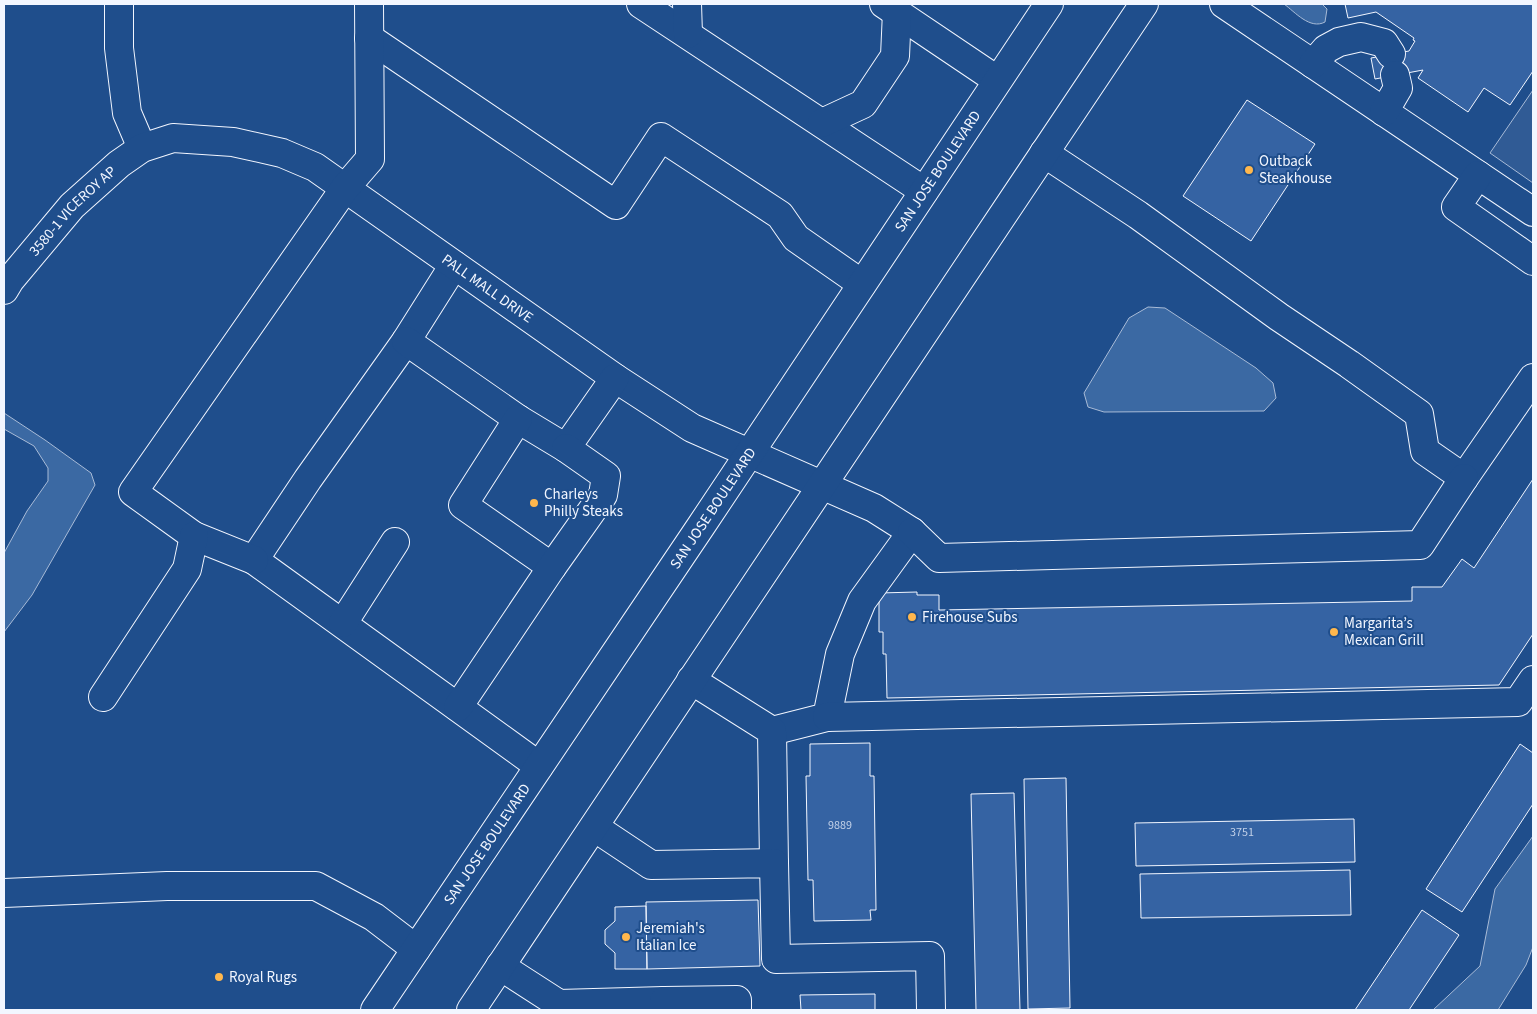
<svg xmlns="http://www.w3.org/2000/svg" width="1537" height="1014" viewBox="0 0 1537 1014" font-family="'Source Sans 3',sans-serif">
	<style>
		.parking { fill: #305b95; stroke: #a8bbd7 }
		.water { fill: #3b69a3; stroke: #a8bbd7 }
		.building { fill: #3563a3; stroke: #f2f6ff }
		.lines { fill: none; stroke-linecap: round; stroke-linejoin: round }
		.minor-casing { stroke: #f2f6ff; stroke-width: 30 }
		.major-casing { stroke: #f2f6ff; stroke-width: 30 }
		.minor { stroke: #1f4e8c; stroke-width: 28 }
		.major { stroke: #1f4e8c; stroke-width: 28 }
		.poi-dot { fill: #ffb74d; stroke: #1f4e8c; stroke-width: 2 }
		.labels { text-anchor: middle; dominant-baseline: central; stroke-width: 4; stroke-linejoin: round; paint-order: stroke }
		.number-label { font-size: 12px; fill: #c3d1e8 }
		.poi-label { font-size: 15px; fill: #f2f6ff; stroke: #1f4e8c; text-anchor: start }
		.street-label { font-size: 15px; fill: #f2f6ff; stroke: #1f4e8c }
	</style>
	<rect width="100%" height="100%" fill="#1f4e8c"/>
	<path class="parking" d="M1533,90V183L1490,153Z"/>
	<path class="water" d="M1284,4H1322L1327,9L1325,22C1310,30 1295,12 1284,4Z
		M1148,307L1165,308L1256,368L1273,383L1276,398L1264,411L1104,412L1088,407L1084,393L1129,318Z
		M4,413L45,440L91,473L95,485L32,595L4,632V553L27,511L48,481V468L34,446L4,429Z
		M1533,836V947L1526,965L1498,1010H1433L1480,966L1495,889Z"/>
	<path class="building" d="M1345,4H1533V71L1510,105L1484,88L1468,112L1418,78L1423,70L1375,79L1371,58L1409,51L1415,41L1413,40L1414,38L1376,12L1348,18Z
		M1247,100L1315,144L1251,241L1183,196Z
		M1533,479V634L1499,685L887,698L886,654H883V632H879V593L917,592V595H939V610L1412,601V587H1442L1462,559L1474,568Z
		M870,743V776H874L876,910H870L871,920L814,921L813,880H808L806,776H810V744Z
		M1520,744L1533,753V804L1462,912L1426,889Z
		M1066,778L1070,1008L1028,1009L1024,779Z
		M1014,793L1020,1010H976L971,794Z
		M1354,819L1355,862L1136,866L1135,823Z
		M1350,870L1351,915L1141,918L1140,874Z
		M758,900L760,966L647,969L646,902Z
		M646,906L647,969H615V953L605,944V930L615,921V907Z
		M1422,910L1459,935L1409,1010H1355Z
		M875,994V1010H801L800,995Z"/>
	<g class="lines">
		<defs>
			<g id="minor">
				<path d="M119,4V48L127,113L142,148"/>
				<path d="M641,4L924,191"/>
				<path d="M687,4L688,34"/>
				<path d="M884,4L997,80"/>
				<path d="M1224,4L1533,212"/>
				<path d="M369,38L616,205L661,137L780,215L796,238L862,284"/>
				<path d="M1313,64L1326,49L1339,42L1361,37L1384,43L1391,54"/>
				<path d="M1384,112L1398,88L1395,75"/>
				<path d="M822,123L863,104L895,56L897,12"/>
				<path d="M1044,153L1138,215L1279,317L1349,364L1419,414L1425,451L1464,478L1533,378"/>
				<path d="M1478,175L1456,207L1533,261"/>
				<path d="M454,265L406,341L308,479L254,560L539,766"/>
				<path id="s1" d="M4,290L10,280L72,206L119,164L142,148L173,138L233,142L282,153L315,167L615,378L692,428L874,508L912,532L862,601L840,654L827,717L772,731"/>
				<path d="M406,341L518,419L566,448L615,378"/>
				<path d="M518,419L463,505L552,567"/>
				<path d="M912,532L939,558L1420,545L1464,478"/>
				<path d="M254,560L194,536L133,492L345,188L370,159L369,4"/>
				<path d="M343,623L395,542"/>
				<path d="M691,680L772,731L774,863"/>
				<path d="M103,697L187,569L194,536"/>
				<path d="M458,707L552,567L603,495L606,476L566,448"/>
				<path d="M827,717L1518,702L1533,680"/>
				<path d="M594,827L651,865L774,863L776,959L930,956L931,1010"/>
				<path d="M4,893L167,886H316L374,917L416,949"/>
				<path d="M500,966L559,1004L664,1001"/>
				<path d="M664,1010V1001L737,1000V1010"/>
			</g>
			<g id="major">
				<path id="s2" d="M375,1010L701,526L1049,4"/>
				<path d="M471,1010L1144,4"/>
			</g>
		</defs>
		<use href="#minor" class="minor-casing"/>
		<use href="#major" class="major-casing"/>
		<use href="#minor" class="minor"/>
		<use href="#major" class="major"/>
	</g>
	<g class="poi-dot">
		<circle cx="1249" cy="170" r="5"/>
		<circle cx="534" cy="503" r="5"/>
		<circle cx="912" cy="617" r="5"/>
		<circle cx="1334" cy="632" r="5"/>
		<circle cx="626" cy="937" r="5"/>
		<circle cx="219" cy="977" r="5"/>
	</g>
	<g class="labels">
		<g class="number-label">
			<text x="840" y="825">9889</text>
			<text x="1242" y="832">3751</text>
		</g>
		<g class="poi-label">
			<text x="1259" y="161">Outback<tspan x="1259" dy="17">Steakhouse</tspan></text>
			<text x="544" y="494">Charleys<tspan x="544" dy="17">Philly Steaks</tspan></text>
			<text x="922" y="617">Firehouse Subs</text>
			<text x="1344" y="623">Margarita’s<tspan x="1344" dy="17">Mexican Grill</tspan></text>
			<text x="636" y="928">Jeremiah's<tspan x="636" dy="17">Italian Ice</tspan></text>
			<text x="229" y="977">Royal Rugs</text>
		</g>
		<g class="street-label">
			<text stroke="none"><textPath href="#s2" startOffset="1010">SAN JOSE BOULEVARD</textPath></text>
			<text stroke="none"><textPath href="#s1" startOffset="105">3580-1 VICEROY AP</textPath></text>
			<text stroke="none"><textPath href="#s1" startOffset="589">PALL MALL DRIVE</textPath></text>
			<text stroke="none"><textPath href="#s2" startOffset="605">SAN JOSE BOULEVARD</textPath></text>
			<text stroke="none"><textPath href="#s2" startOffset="200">SAN JOSE BOULEVARD</textPath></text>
		</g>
	</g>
	<rect width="1537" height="1014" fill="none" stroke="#f2f6ff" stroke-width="10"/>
</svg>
